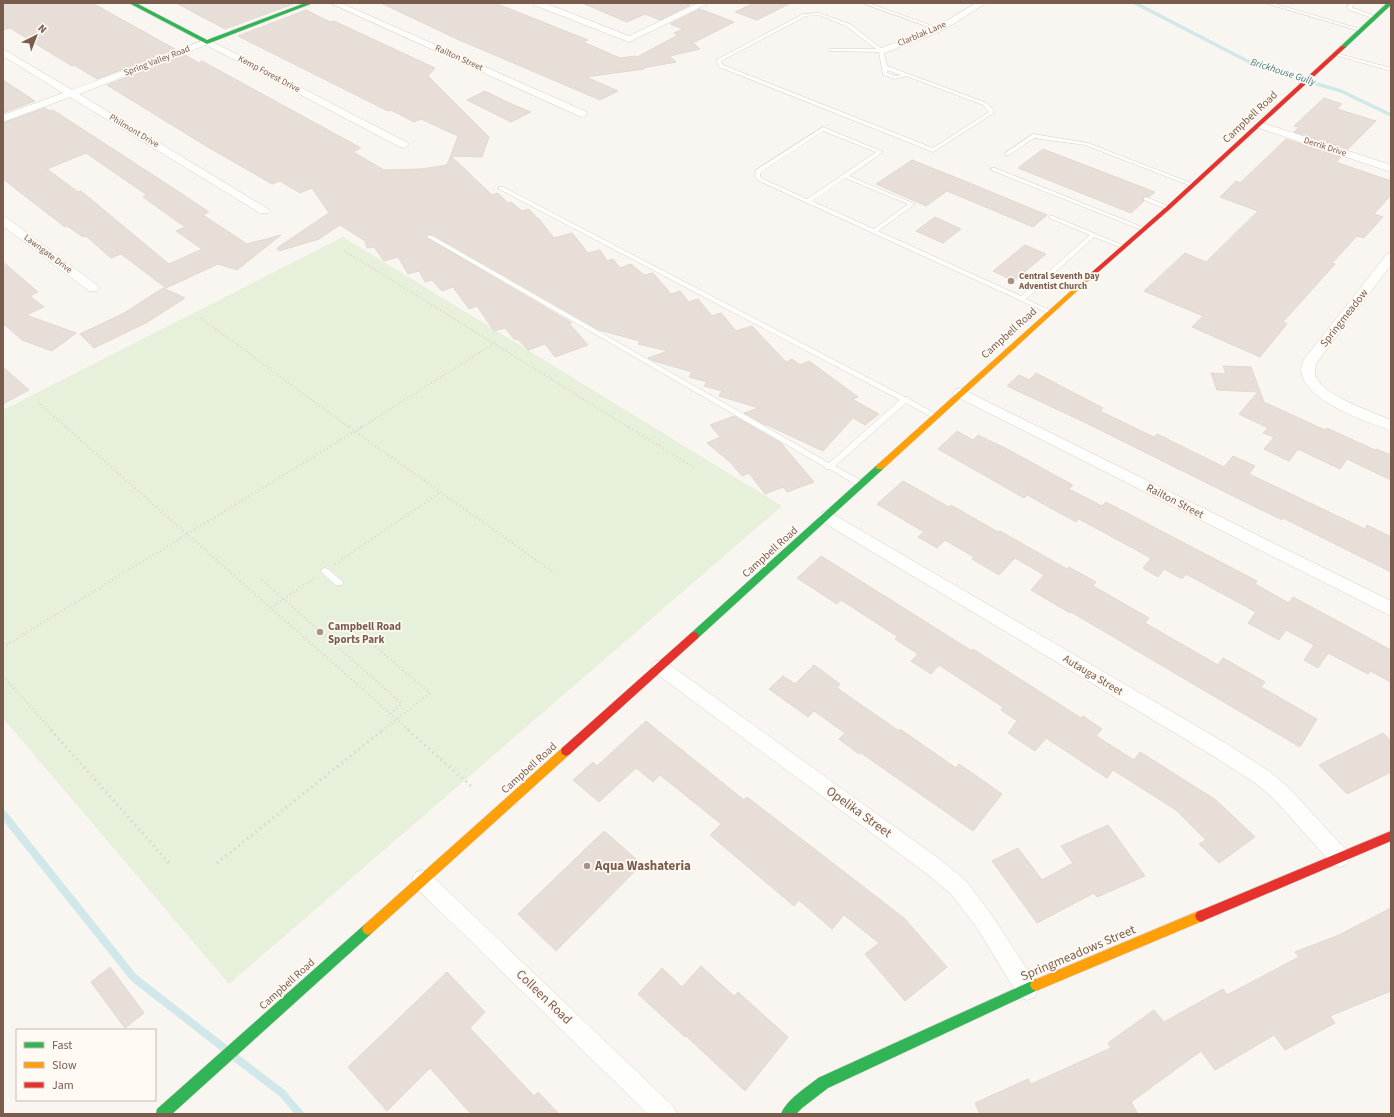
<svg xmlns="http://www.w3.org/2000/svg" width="1394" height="1117" viewBox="0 0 1394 1117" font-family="'Source Sans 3',sans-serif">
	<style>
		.green { fill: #e7f0db }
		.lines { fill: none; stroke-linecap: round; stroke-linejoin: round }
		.stream-far1 { stroke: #d0e8ea; stroke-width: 3.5 }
		.stream { stroke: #d0e8ea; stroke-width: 8 }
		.building { fill: #e6ded7; stroke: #e2d8d2; fill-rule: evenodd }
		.lane-casing { stroke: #d7d1cb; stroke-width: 1 }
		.street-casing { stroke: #d7d1cb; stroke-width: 1 }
		.fast-casing { stroke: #d9d2cb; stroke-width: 1 }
		.slow-casing { stroke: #d9d2cb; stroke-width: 1 }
		.jam-casing { stroke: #d9d2cb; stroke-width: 1 }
		.path-far2 { stroke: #dcd5d0; stroke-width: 2; stroke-dasharray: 1 2.5; stroke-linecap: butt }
		.path-far1 { stroke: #dcd5d0; stroke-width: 2.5; stroke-dasharray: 1 3; stroke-linecap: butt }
		.path { stroke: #dcd5d0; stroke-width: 3; stroke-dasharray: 1.5 4; stroke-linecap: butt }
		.lane { fill: #fefefd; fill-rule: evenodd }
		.street { fill: #fefefd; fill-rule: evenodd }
		.fast { fill: #30b455; fill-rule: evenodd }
		.slow { fill: #ff9f0a; fill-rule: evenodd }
		.jam { fill: #e5322d; fill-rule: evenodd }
		.poi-dot { fill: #a69286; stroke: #fffaf3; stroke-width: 1.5 }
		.labels { text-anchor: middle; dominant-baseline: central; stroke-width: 3.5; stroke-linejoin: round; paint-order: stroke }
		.far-street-label { font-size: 9px; fill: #7a5c4d; stroke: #fffaf3 }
		.far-poi-label { font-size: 9px; font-weight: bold; fill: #7a5c4d; stroke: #fffaf3; text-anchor: start }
		.far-water-label { font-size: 10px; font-style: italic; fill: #437c86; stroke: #fffaf3 }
		.street-label { font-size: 11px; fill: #7a5c4d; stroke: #fffaf3 }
		.poi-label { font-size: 11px; font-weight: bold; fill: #7a5c4d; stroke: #fffaf3; text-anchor: start }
		.near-street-label { font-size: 13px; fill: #7a5c4d; stroke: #fffaf3 }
		.near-poi-label { font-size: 13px; font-weight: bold; fill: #7a5c4d; stroke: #fffaf3; text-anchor: start }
	</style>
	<rect width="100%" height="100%" fill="#f9f5f0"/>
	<path class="green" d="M343,237L782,506L229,984L3,718V410Z"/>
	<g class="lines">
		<path class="stream-far1" d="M1135,3L1259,67L1341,91L1391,115"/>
		<path class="stream" d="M3,814L134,978L224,1048
			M236,1058L282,1093L300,1114"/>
	</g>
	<path class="building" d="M12,3H92L175,49L97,79L74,65L72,66L10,28L3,30V6Z
		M176,3H291L293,4L225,29Z
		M381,3H495L588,40L583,42L620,58L636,56L637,57L678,35L674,33L683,29L670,24L700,9L734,22L695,42L690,40L700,49L670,56L676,62L643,68L644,69L586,77L618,91L600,100L457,39Z
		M582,3H685L690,5L660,20L645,14L627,22Z
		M754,3H791L757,20L735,12Z
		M306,10L330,22L334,21L435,68L428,76L489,137L482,157L451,156L492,195L498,193L508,203L511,202L522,211L529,209L538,219H539L554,238L572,233L588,253L600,250L607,261L613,259L620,268L631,264L644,275L653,273L671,294L680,291L689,302L698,299L712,316L721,313L736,331L752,326L786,362L792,359L800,365L809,361L858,397L852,399L879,414L865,425L853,418L823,451L765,424V425L744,413L759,408L719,396L722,391L704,386L707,382L689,377L692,372L654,361L648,358L668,351L638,344L640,341L599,330L433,235L428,234L426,237L572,323L568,322L588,345L555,357L545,344L528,350L518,339L515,340L505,328L494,331L477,306L469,309L453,287L442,291L432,280L425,282L419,271L408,274L398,257L384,261L374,247L367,248L365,241L340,225L319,239L279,251L277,248L329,213L312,188L300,193L280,181L272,184L206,146L107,85L185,55L199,63L202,61L361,148L353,152L384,170L421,169L447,165L458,136L421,119L414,122L391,110L388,111L238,36Z
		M3,80L35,101L3,113Z
		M485,91L509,103L531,112L511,122L467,100Z
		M1324,98L1342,104L1337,109L1376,121L1348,149L1294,132L1299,127L1294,126Z
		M45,108L50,111L53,110L170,186L209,212L203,215L247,244L281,235L237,270L218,264L166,288L121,254L111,258L86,236L83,237L67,226L65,227L3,179V123ZM86,153L147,195L143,197L185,227L176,231L202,249L169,264L81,191L78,192L47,169Z
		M1286,139L1341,157L1336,162L1391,181V195L1374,214L1383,217L1364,238L1357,236L1332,263L1335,264L1283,322L1287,324L1260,357L1192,327L1203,316L1144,291L1185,253L1206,262L1258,211L1220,197L1236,181L1240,183Z
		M1043,149L1155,192L1149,197H1143L1144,201L1131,213L1018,168Z
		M912,160L972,184L1047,215L1033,227L947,191L926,206L876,184Z
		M935,217L961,229L943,243L916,231Z
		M1025,245L1046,254L1014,281L993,271Z
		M3,262L38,292L30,296L44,307L26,315L76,333L52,351L22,340L5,325L3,326Z
		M163,288L185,298L146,323L94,348L80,334L124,313Z
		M1223,366L1251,367L1264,402L1325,430L1327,428L1375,450L1376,449L1391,455V480L1347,459L1340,469L1298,449L1289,461L1264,449L1274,437L1263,433L1268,428L1239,414L1258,392L1217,390L1211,373L1226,374Z
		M3,367L29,390L3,404Z
		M1036,373L1103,408L1100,411L1154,437L1157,434L1224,467L1233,456L1255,466L1249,474L1365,529L1367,525L1391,537V572L1283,518L1282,520L1231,495L1088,424L1007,386L1019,375L1029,380Z
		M734,416L781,443L814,482L787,492L783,487L765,494L749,473L742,476L730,462L707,443L720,437L710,425Z
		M957,431L973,440L978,435L1009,450L1073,485L1069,489L1102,506L1106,502L1257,581L1255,584L1289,603L1293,597L1391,650V682L1370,671L1368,674L1328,653L1318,668L1304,660L1314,645L1286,630L1279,640L1248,623L1256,612L1186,574L1182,579L1164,569L1158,577L1143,568L1151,558L1079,519L1076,522L1027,495L1024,498L938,449Z
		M903,481L949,507L951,505L998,532L1000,531L1067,569L1069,567L1096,582L1093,586L1149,618L1145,623L1218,665L1223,658L1265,682L1261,687L1317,719L1300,747L1071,612L1070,613L1031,590L1044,575L1015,558L999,575L972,559L974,557L945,540L937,548L918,537L924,532L877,504Z
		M821,556L972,651L973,649L1081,718L1083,716L1102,729L1096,736L1134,760L1140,752L1216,800L1255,837L1219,863L1199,844L1206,840L1176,810L1113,770L1107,778L1046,738L1035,751L1008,733L1017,721L1001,710L1003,707L939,665L931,674L911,661L918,654L895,639L898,637L841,600L837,604L797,578Z
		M814,665L840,684L837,688L899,731L900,729L956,768L959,764L1002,794L973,831L861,753L859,754L839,739L845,733L814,711L808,717L769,689L783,676L795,684Z
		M646,721L744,800L747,797L904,918L947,967L905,1001L865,954L879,943L844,915L832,929L799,900L794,906L710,835L721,824L660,775L653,782L636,768L599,802L573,780L593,762L597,766Z
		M1383,733L1391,741V772L1347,794L1319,765Z
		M1108,825L1145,876L1097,897L1094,893L1037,923L992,861L1018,848L1042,880L1073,863L1061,846Z
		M604,831L642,864L556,951L518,914Z
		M1391,908V991L1330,1016L1335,1023L1285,1050L1274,1035L1215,1070L1201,1051L1131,1102L1138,1114H980L975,1103L1028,1079L1031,1084L1111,1048L1108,1043L1154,1010L1164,1022L1223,989L1227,995L1299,957L1295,952L1339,935Z
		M701,966L734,996L738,992L788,1037L745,1091L686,1036L685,1037L638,994L662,968L682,987Z
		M110,967L144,1013L125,1028L91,982Z
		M447,972L485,1012L470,1028L534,1096L538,1092L559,1114H471L430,1068L387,1111L348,1067Z"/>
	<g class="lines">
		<defs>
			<path id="lane" d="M862,3H868L941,29L937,30Z
				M1265,3H1272L1364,30L1360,31Z
				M1350,3H1355L1352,7L1353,8L1377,17L1373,18L1349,10L1347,7Z
				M819,13L850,24L883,50L887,66L987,103L995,112L933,152L719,67L716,60L803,14ZM819,15L846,26L876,49H829V51L879,52L883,75L895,79L906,76L983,105L989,112L933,148L723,65L721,61L806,16ZM887,70L901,75L895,76L887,73Z
				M1335,53L1391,68V71L1335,55Z
				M823,127L883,152L849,176L915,204L878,231L1021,296L1090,235L1049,218V216H1053L1127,247L1126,248H1122L1094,237L1026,299L1053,312L1052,313H1048L759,181L755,177L756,170ZM823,131L876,152L807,199L763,179L760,176L761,172ZM845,178L908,204L874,229L812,201Z
				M1033,134L1088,143L1196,185L1191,186L1085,145L1034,138L1009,155H1005V153Z
				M991,168H995L1147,229L1146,230H1142L991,170Z
				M499,187H503L905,397H908L909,399L940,416L939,418H933L906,403L835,466L864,482L865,484L864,486H858L830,469H826L825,467L427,237L428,236H432L829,463L900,400L499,189Z
				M1146,197L1170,207L1171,208L1166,209L1144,200V198Z
				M325,568L328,569L342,581L343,583L342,585H336L322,573L321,571L322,569Z"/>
			<path id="street" d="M330,3H341L587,112L588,114L583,117L579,116Z
				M533,3H545L629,36L698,3H709L629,42L534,5Z
				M976,3H986L942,31L884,53L881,54L876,51L878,49L936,27Z
				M207,39L408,143L409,145L404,148L400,147L206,45L79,94L268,209L270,211L268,213H260L70,97L3,122V115L63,93L3,56V49L72,90Z
				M1260,122L1391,165V172L1256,127L1255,125Z
				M3,216L7,218L97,285L99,288L97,291H89L3,226Z
				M1391,253V265L1317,362C1315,367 1314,372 1316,377C1324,396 1373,412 1391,420V430C1368,423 1282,393 1305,358L1387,254Z
				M960,388L1391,601V616L955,396L953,393L955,390Z
				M826,511L831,513L1224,742L1269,771L1288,787L1347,851L1350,858L1347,865L1340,867L1333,865L1274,799L1255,783L1210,754L821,521L818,517L821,513Z
				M660,660L666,662L941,860L966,881L991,914L1035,981L1038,989L1035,997L1027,1000L1019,997L977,928L952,895L927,874L654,672L651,667L654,662Z
				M422,870L429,873L673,1106L677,1114H648L415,887L412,880L415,873Z"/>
			<path id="fast" d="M129,3H136L207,40L305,3H313L207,44Z
				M1387,3H1391V5L1345,48H1341V46Z
				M880,464L883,465L884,467L883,469L697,639H691L689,636L691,633L877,465Z
				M368,923L372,925L374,929L372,933L172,1114H156L157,1109L364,925Z
				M1036,979L1040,981L1042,985L1040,989L828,1088L802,1108L796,1114H781C787,1099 806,1088 818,1078Z"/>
			<path id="slow" d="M1086,278L1090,280L1088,281L883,469H877L876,467L877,465L1084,279Z
				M566,746L570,748L571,751L570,754L372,933L368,935L364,933L362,929L364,925L562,748Z
				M1201,910L1205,912L1207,916L1205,920L1036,991L1032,989L1030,985L1032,981Z"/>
			<path id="jam" d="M1341,46L1346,47L1170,209L1088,281H1084V279L1166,207Z
				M694,632L697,633L699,636L697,639L570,754L566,756L562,754L561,751L562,748L691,633Z
				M1391,831V841L1205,920L1201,922L1197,920L1195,916L1197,912Z"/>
		</defs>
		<use href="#lane" class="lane-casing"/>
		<use href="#street" class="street-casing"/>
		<use href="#fast" class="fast-casing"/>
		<use href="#slow" class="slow-casing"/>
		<use href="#jam" class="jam-casing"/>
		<path class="path-far2" d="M345,251L630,428
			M201,318L350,428
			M38,402L67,428
			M360,428L495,343"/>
		<path class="path-far1" d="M66,427L410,731
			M349,427L553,572
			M629,427L697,469
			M335,564L441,492
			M262,580L400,702L401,705L390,714
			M270,608L315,578
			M363,636L430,693L382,731
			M3,647L362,427
			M3,676L52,731"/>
		<path class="path" d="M51,730L170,864
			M408,730L471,786
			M217,863L383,730"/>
		<use href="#lane" class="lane"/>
		<use href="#street" class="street"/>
		<use href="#fast" class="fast"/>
		<use href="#slow" class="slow"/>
		<use href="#jam" class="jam"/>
	</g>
	<g class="poi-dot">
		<circle cx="1011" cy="281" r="4"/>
		<circle cx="320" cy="632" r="4"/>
		<circle cx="587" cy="866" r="4"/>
	</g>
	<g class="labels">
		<g class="far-street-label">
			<text transform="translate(922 34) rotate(-23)">Clarblak Lane</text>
			<text transform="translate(459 58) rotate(24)">Railton Street</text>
			<text transform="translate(157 61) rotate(-21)">Spring Valley Road</text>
			<text transform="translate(269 74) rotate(28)">Kemp Forest Drive</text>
			<text transform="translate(134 131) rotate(31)">Philmont Drive</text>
			<text transform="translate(1325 147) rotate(18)">Derrik Drive</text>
			<text transform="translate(48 254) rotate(37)">Lawngate Drive</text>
		</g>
		<g class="far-poi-label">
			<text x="1019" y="276">Central Seventh Day<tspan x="1019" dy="10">Adventist Church</tspan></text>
		</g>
		<g class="far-water-label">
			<text transform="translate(1283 72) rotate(18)">Brickhouse Gully</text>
		</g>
		<g class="street-label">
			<text transform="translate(1250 117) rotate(-43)">Campbell Road</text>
			<text transform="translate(1344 318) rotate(-52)">Springmeadow</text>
			<text transform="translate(1009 333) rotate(-42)">Campbell Road</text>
			<text transform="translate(1175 501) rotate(27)">Railton Street</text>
			<text transform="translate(770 552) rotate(-42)">Campbell Road</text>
			<text transform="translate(1093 675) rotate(31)">Autauga Street</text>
			<text transform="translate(529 768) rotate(-42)">Campbell Road</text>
			<text transform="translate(287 984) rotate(-42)">Campbell Road</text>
		</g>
		<g class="poi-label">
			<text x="328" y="626">Campbell Road<tspan x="328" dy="13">Sports Park</tspan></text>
		</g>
		<g class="near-street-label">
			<text transform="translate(859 812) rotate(36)">Opelika Street</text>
			<text transform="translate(1078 953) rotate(-23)">Springmeadows Street</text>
			<text transform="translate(544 997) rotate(44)">Colleen Road</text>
		</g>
		<g class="near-poi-label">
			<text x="595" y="866">Aqua Washateria</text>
		</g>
	</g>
	<rect width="1394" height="1117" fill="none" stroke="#7a5c4d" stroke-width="8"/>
	<rect x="16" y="1029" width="140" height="72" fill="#fffaf3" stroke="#cabbb1"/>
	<rect x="24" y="1042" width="20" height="6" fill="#30b455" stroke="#cabbb1"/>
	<text x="52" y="1049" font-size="12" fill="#7a5c4d">Fast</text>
	<rect x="24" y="1062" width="20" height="6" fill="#ff9f0a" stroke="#cabbb1"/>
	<text x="52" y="1069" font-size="12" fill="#7a5c4d">Slow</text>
	<rect x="24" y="1082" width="20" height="6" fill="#e5322d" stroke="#cabbb1"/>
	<text x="52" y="1089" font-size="12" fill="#7a5c4d">Jam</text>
	<g transform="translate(36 36) rotate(42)" stroke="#fffaf3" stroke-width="3" paint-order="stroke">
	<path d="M0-3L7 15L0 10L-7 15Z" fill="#7a5c4d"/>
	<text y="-6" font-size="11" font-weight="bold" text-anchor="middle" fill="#7a5c4d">N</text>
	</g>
</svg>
